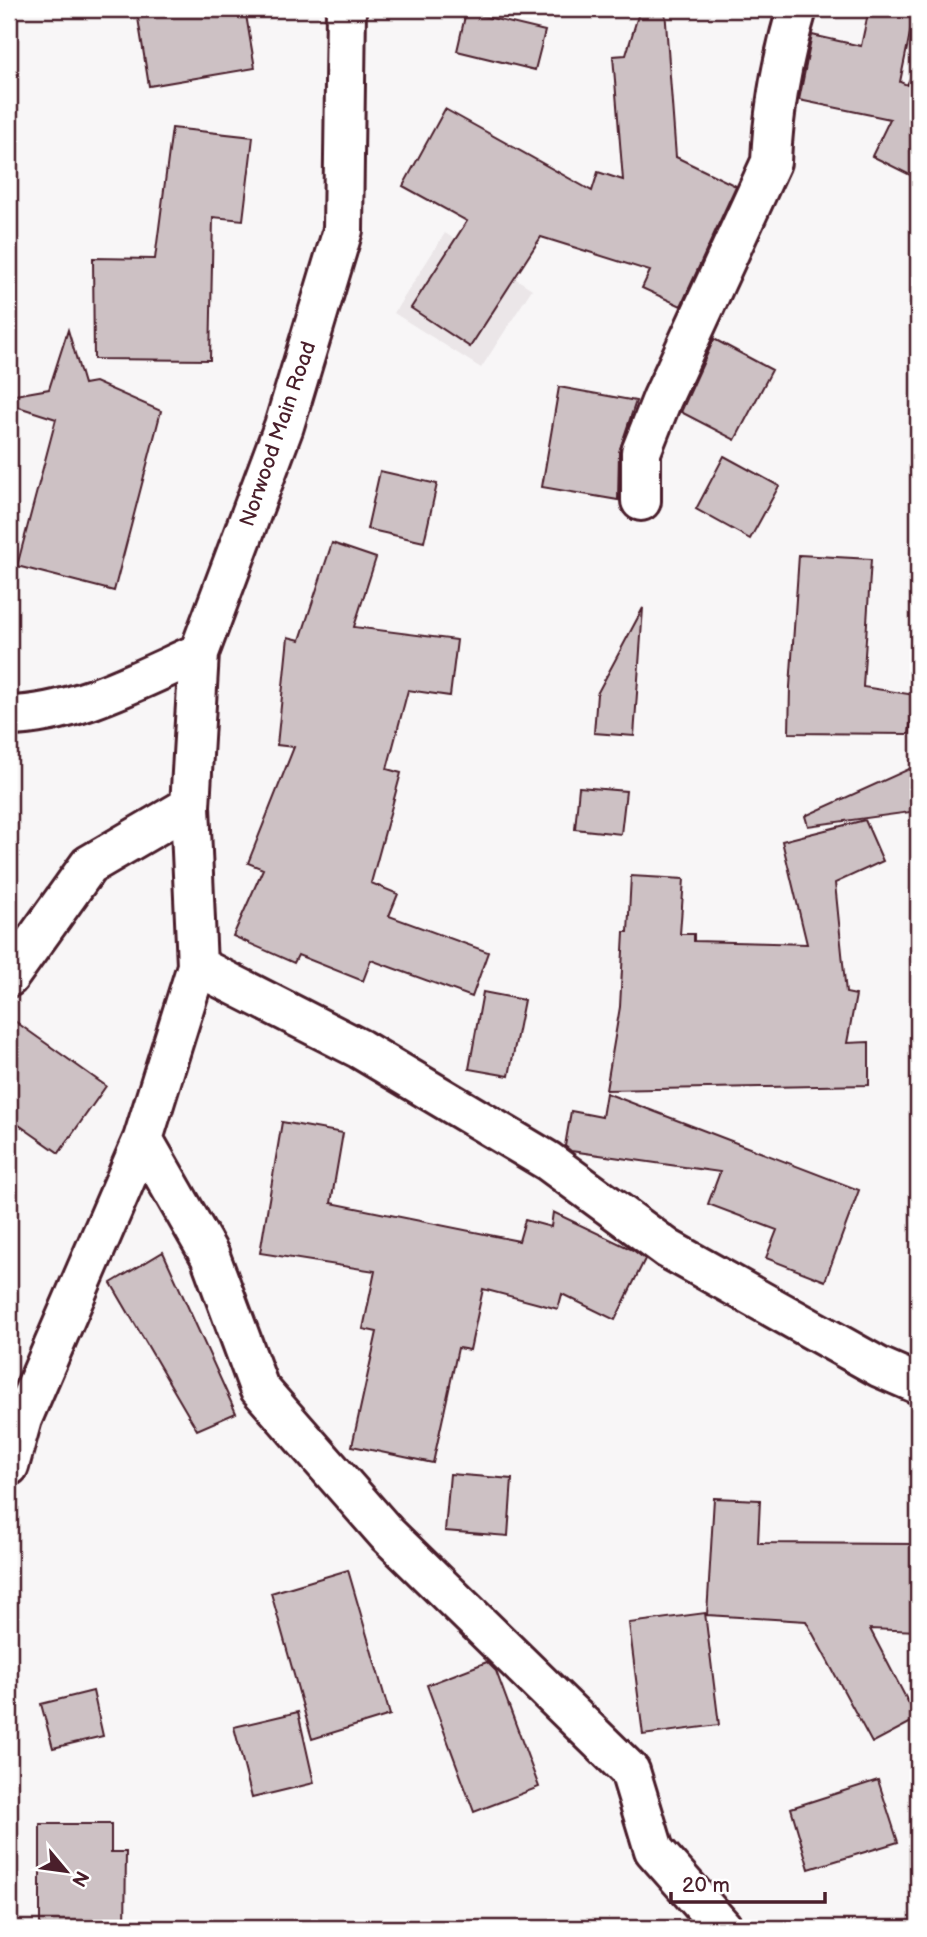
<svg xmlns="http://www.w3.org/2000/svg" width="927" height="1937" viewBox="0 0 927 1937" font-family="'Balsamiq Sans',sans-serif">
	<style>
		.built { fill: #ebe6e8 }
		.building { fill: #cdc1c4; stroke: #4a1f2b; stroke-width: 2 }
		.lines { fill: none; stroke-linecap: round; stroke-linejoin: round }
		.street-casing { stroke: #4a1f2b; stroke-width: 44 }
		.street { stroke: #fff; stroke-width: 38 }
		.labels { text-anchor: middle; dominant-baseline: central; stroke-width: 5; stroke-linejoin: round; paint-order: stroke }
		.street-label { font-size: 21px; fill: #4a1f2b; stroke: #fff }
	</style>
	<rect width="100%" height="100%" fill="#f8f6f7"/>
	<filter id="ink" filterUnits="userSpaceOnUse"><feTurbulence type="fractalNoise" baseFrequency=".0143" numOctaves="2"/><feDisplacementMap in="SourceGraphic" scale="14" xChannelSelector="R" yChannelSelector="G"/><feConvolveMatrix kernelMatrix="1 2 1 2 8 2 1 2 1" color-interpolation-filters="sRGB"/></filter>
	<g filter="url(#ink)">
		<path class="built" d="M445,233L532,289L481,368L394,313Z"/>
		<path class="building" d="M190,9H245L255,68L149,86L138,18Z
			M640,9H665L676,157L736,186L681,306L642,288L650,271L541,237L470,347L411,308L467,221L403,186L445,109L592,191L598,172L623,180L613,56L626,55Z
			M869,9H915L900,82L907,85L918,61V179L872,156L890,119L799,100L812,35L861,46Z
			M466,12L545,31L535,70L457,51Z
			M172,128L253,137L243,220L213,217L210,360L94,359L93,258L155,259Z
			M68,330L84,384L95,382L161,411L114,591L17,566L56,419L9,404V396L49,389Z
			M714,339L772,370L735,440L681,412Z
			M559,387L636,401L619,452L618,500L542,487Z
			M724,456L779,486L750,539L696,509Z
			M380,471L437,484L424,542L367,529Z
			M332,543L376,558L354,627L457,640L450,696L408,690L387,769L401,773L371,883L398,894L389,916L488,952L472,997L371,960L363,981L298,955L294,963L233,936L263,869L248,863L294,747L277,745L288,637L300,640Z
			M799,555L871,559L863,687L915,695L909,734L789,733L790,687Z
			M643,608L634,736L594,733L597,694Z
			M918,765V811L808,826L805,816Z
			M579,787L626,791L621,834L575,829Z
			M865,820L883,861L835,883L846,993L856,995L847,1043L869,1042V1085L606,1090L620,1007L624,932H628L631,876L684,879L680,934H694V941L807,944L782,841Z
			M483,992L524,1000L509,1076L469,1069Z
			M9,1017L106,1086L59,1153L9,1118Z
			M606,1093L859,1190L825,1281L766,1258L777,1230L708,1204L720,1172L571,1151L565,1146L571,1111L602,1117Z
			M282,1122L343,1133L331,1203L519,1241L525,1220L551,1227L553,1212L633,1250L645,1259L615,1320L562,1294L558,1309L483,1289L470,1350L458,1348L433,1463L352,1446L377,1332L363,1329L375,1271L260,1253Z
			M163,1252L236,1413L197,1430L111,1283Z
			M450,1474L512,1479L508,1536L445,1531Z
			M714,1498L760,1500L758,1543L918,1544V1631L870,1629L917,1719L872,1743L806,1621L707,1615Z
			M348,1570L390,1715L312,1739L271,1593Z
			M705,1613L719,1725L643,1735L629,1623Z
			M487,1662L496,1671L539,1787L474,1812L427,1685Z
			M93,1691L103,1736L53,1748L41,1704Z
			M298,1712L314,1783L252,1798L234,1727Z
			M878,1780L898,1842L809,1869L791,1808Z
			M40,1824H111V1852H126L125,1928H40Z"/>
		<g class="lines">
			<defs>
				<path id="street" d="M641,501V452L662,399L771,162C773,109 782,60 797,9
					M9,716C75,715 140,679 199,653L284,426L343,230L346,9
					M197,966L360,1049L548,1161L668,1249L879,1367L918,1384
					M9,977L89,865L190,806
					M143,1139L210,1256L259,1388L387,1534L630,1771L654,1850L723,1928
					M9,1466L22,1419L143,1139L197,966L190,806L199,653"/>
			</defs>
			<use href="#street" class="street-casing"/>
			<use href="#street" class="street"/>
		</g>
	</g>
	<g class="labels">
		<g class="street-label">
			<text transform="translate(278 434) rotate(-71)">Norwood Main Road</text>
		</g>
	</g>
	<rect width="927" height="1937" fill="none" stroke="#fff" stroke-width="35"/>
	<rect x="18" y="18" width="892" height="1902" fill="none" stroke="#4a1f2b" stroke-width="2.5" filter="url(#ink)"/>
	<g transform="translate(66 1871) rotate(119)" stroke="#ffffff" stroke-width="5" paint-order="stroke">
	<path d="M0-5L12 26L0 18L-12 26Z" fill="#4a1f2b"/>
	<text y="-10" font-size="19" font-weight="bold" text-anchor="middle" fill="#4a1f2b">N</text>
	</g>
	<path d="M671 1892v10h154v-10" fill="none" stroke="#4a1f2b" stroke-width="3.5"/>
	<text x="682" y="1892" font-size="21" fill="#4a1f2b" stroke="#ffffff" stroke-width="5" paint-order="stroke">20 m</text>
</svg>
